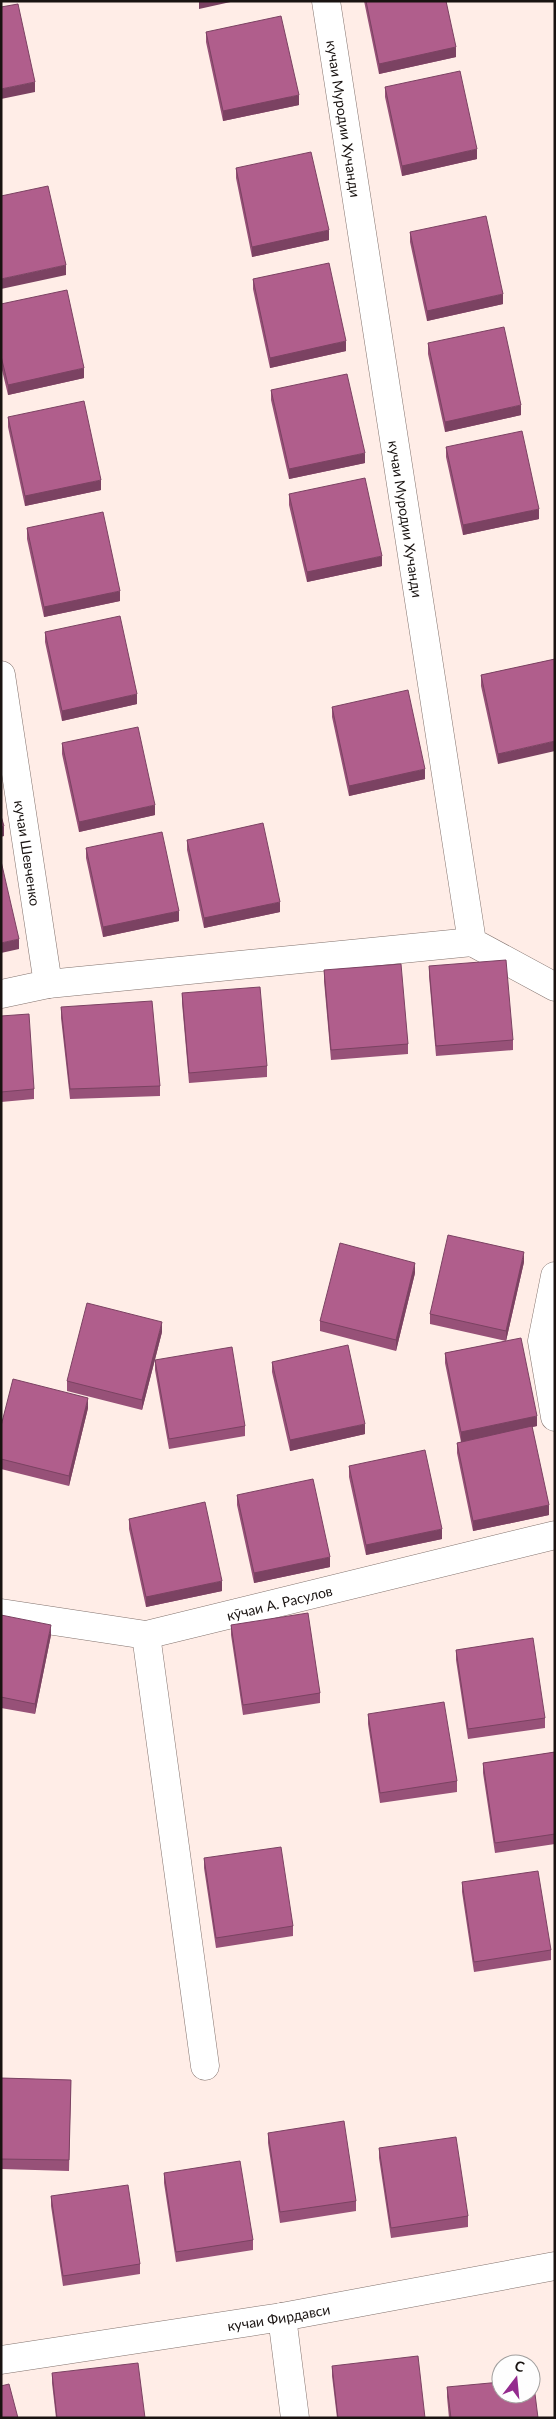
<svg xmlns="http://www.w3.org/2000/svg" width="556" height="2419" viewBox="0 0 556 2419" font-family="Lato,sans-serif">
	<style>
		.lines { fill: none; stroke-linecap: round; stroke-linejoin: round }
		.minor-casing { stroke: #83736e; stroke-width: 29 }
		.tertiary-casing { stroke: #83736e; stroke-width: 29 }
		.minor { stroke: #fff; stroke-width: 28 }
		.tertiary { stroke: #fff; stroke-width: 28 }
		.wall { fill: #975178 }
		.shaded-wall { fill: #7b4262 }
		.building { fill: #b05e8c; stroke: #7b4262 }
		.labels { text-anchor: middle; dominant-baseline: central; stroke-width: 5; stroke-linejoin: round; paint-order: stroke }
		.street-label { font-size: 14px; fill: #191311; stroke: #fefefe }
	</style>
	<rect width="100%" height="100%" fill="#ffede7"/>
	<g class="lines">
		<defs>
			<g id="minor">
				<path id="s1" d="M326,1L472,942L555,987"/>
				<path id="s2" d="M1,675L48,984L1,994"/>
				<path d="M48,984L472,942"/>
				<path d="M555,1276L542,1341L555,1417"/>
				<path id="s3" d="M1,1613L146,1635L555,1535"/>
				<path d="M146,1635L205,2066"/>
				<path d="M282,2317L295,2418"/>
			</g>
			<g id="tertiary">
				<path id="s4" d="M1,2360L282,2317L555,2266"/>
			</g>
		</defs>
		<use href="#minor" class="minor-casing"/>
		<use href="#tertiary" class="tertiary-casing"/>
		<use href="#minor" class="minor"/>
		<use href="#tertiary" class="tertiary"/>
	</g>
	<path class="wall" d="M364,1H446L456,57L379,74Z
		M206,32L299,105L223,121L206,42Z
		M385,87L477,159L402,176L385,97Z
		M236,168L329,240L252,257L236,178Z
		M410,232L503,304L427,321L410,242Z
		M253,279L346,351L270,368L253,289Z
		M1,304L84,378L8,395L1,366Z
		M428,343L521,415L445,432L428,354Z
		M271,390L365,463L289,479L271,400Z
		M8,417L101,490L25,506L8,427Z
		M446,447L539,519L463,535L446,457Z
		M289,494L382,566L307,582L289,505Z
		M27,528L120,601L44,617L27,539Z
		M45,632L137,704L62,721L45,642Z
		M555,659L498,764L481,686V675Z
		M332,707L425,779L349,796L332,717Z
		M62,743L155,815L79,832L62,754Z
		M187,840L280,912L204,928L187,850Z
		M86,848L179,921L103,937L86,858Z
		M429,966L513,1040V1050L436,1056L429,976Z
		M324,970L408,1044V1054L331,1060L324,981Z
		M182,993L267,1066V1077L189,1083L182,1003Z
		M61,1007L160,1086V1096L70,1099L61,1018Z
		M1,1016L34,1089V1099L1,1102Z
		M524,1262L506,1341L537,1426L532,1427L549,1515L473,1531L457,1453V1443L461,1442L445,1363V1353L506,1341L430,1324V1314Z
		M415,1273L396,1351L320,1331V1321Z
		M162,1332L142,1410L67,1391V1381Z
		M155,1360L245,1426V1436L169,1449L155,1370Z
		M272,1362L365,1434L290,1451L272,1372Z
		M88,1408L69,1486L1,1469V1426Z
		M349,1466L442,1539L366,1555L349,1477Z
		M237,1495L330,1567L254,1583L237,1505Z
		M129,1519L222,1591L146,1607L129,1529Z
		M1,1615L51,1635L35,1714L1,1708Z
		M231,1625L320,1693V1703L243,1715L231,1635Z
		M456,1650L545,1718V1728L468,1739L456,1660Z
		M368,1714L457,1781V1792L380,1803L368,1724Z
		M555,1752V1844L495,1853L483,1773V1763Z
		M204,1858L293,1926V1936L216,1948L204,1868Z
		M462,1882L551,1950V1960L474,1972L462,1892Z
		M1,2078L71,2080L69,2171L1,2169Z
		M268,2133L356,2201V2211L280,2223L268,2143Z
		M379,2148L468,2216V2227L391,2238L379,2158Z
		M164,2173L253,2240V2250L176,2262L164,2183Z
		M51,2196L140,2264V2274L63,2286L51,2206Z
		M332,2366L425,2418H337L332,2376Z
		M52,2373L145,2418H56L52,2383Z
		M447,2387L538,2418H449L447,2397Z"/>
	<path class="shaded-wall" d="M199,1H235L199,9Z
		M456,47V57L379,74V64Z
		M35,82V92L1,99V89Z
		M299,95V105L223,121V111Z
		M477,149V159L402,176V166Z
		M329,230V240L252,257V247Z
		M66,265V275L1,289V279Z
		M503,294V304L427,321V311Z
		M346,341V351L270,368V358Z
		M84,368V378L8,395V385Z
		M521,405V415L445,432V422Z
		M365,453V463L289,479V469Z
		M101,480V490L25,506V496Z
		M539,509V519L463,535V525Z
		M382,556V566L307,582V572Z
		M120,591V601L44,617V607Z
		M137,694V704L62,721V711Z
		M555,741V751L498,764V754Z
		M425,769V779L349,796V786Z
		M155,805V815L79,832V822Z
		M4,826V836L1,837V827Z
		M280,902V912L204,928V918Z
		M179,911V921L103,937V927Z
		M19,939V949L1,953V943Z
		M524,1252V1262L506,1341V1331Z
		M415,1263V1273L396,1351V1340Z
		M162,1322V1332L142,1410V1400Z
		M88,1398V1408L69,1486V1476Z
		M537,1416V1426L461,1442V1432Z
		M365,1424V1434L290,1451V1440Z
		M549,1505V1515L473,1531V1521Z
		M442,1529V1539L366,1555V1545Z
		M330,1557V1567L254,1583V1573Z
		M222,1581V1591L146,1607V1597Z
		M51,1625V1635L35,1714V1704Z"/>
	<path class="building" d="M366,1H446L456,47L379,64Z
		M18,4L35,82L1,89V7Z
		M281,16L299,95L223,111L206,32Z
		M460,71L477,149L402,166L385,87Z
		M311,152L329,230L252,247L236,168Z
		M48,186L66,265L1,279V196Z
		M486,216L503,294L427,311L410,232Z
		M329,263L346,341L270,358L253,279Z
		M67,290L84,368L8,385L1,356V304Z
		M504,327L521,405L445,422L428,343Z
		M347,374L365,453L289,469L271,390Z
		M84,401L101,480L25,496L8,417Z
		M522,431L539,509L463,525L446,447Z
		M365,478L382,556L307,572L289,494Z
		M103,512L120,591L44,607L27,528Z
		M120,616L137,694L62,711L45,632Z
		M555,659V741L498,754L481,675Z
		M408,690L425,769L349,786L332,707Z
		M138,727L155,805L79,822L62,743Z
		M1,816L4,826L1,827Z
		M263,823L280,902L204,918L187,840Z
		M162,832L179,911L103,927L86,848Z
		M1,861L19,939L1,943Z
		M506,960L513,1040L436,1046L429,966Z
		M401,964L408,1044L331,1050L324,970Z
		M260,987L267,1066L189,1073L182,993Z
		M152,1001L160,1086L70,1089L61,1007Z
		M29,1014L34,1089L1,1092V1016Z
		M448,1235L524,1252L506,1331L430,1314Z
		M340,1243L415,1263L396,1340L320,1321Z
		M87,1303L162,1322L142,1400L67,1381Z
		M521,1338L537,1416L461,1432L445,1353Z
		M348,1345L365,1424L290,1440L272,1362Z
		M232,1347L245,1426L169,1439L155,1360Z
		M13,1379L88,1398L69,1476L1,1459V1426Z
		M532,1426L549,1505L473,1521L457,1443Z
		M425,1450L442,1529L366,1545L349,1466Z
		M313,1479L330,1557L254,1573L237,1495Z
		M205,1502L222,1581L146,1597L129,1519Z
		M308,1613L320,1693L243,1705L231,1625Z
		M1,1615L51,1625L35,1704L1,1697Z
		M533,1638L545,1718L468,1729L456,1650Z
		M444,1702L457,1781L380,1793L368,1714Z
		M555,1752V1834L495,1843L483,1763Z
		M281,1847L293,1926L216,1938L204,1858Z
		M538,1871L551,1950L474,1962L462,1882Z
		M1,2078L71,2080L69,2160L1,2159Z
		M344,2121L356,2201L280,2212L268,2133Z
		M456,2137L468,2216L391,2228L379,2148Z
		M240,2161L253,2240L176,2252L164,2173Z
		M128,2185L140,2264L63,2276L51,2196Z
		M418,2356L425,2418H338L332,2366Z
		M138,2363L145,2418H57L52,2373Z
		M531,2378H533L538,2418H451L447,2387L501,2382V2394H531Z
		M9,2384L18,2418H1V2386Z"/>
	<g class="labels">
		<g class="street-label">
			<text stroke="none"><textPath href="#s1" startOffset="119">кучаи Муродии Хучанди</textPath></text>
			<text stroke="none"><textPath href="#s1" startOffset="524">кучаи Муродии Хучанди</textPath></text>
			<text stroke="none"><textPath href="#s2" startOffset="180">кучаи Шевченко</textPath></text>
			<text stroke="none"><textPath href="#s3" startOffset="284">кӯчаи А. Расулов</textPath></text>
			<text stroke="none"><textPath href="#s4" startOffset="281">кучаи Фирдавси</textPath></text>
		</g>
	</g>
	<rect width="556" height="2419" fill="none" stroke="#191311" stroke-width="5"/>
	<g transform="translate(516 2379) rotate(16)"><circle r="24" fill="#fefefe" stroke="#a2a09f"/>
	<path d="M0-4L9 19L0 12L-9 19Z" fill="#942b8e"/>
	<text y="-8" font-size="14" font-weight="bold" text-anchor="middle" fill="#191311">С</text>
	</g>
</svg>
